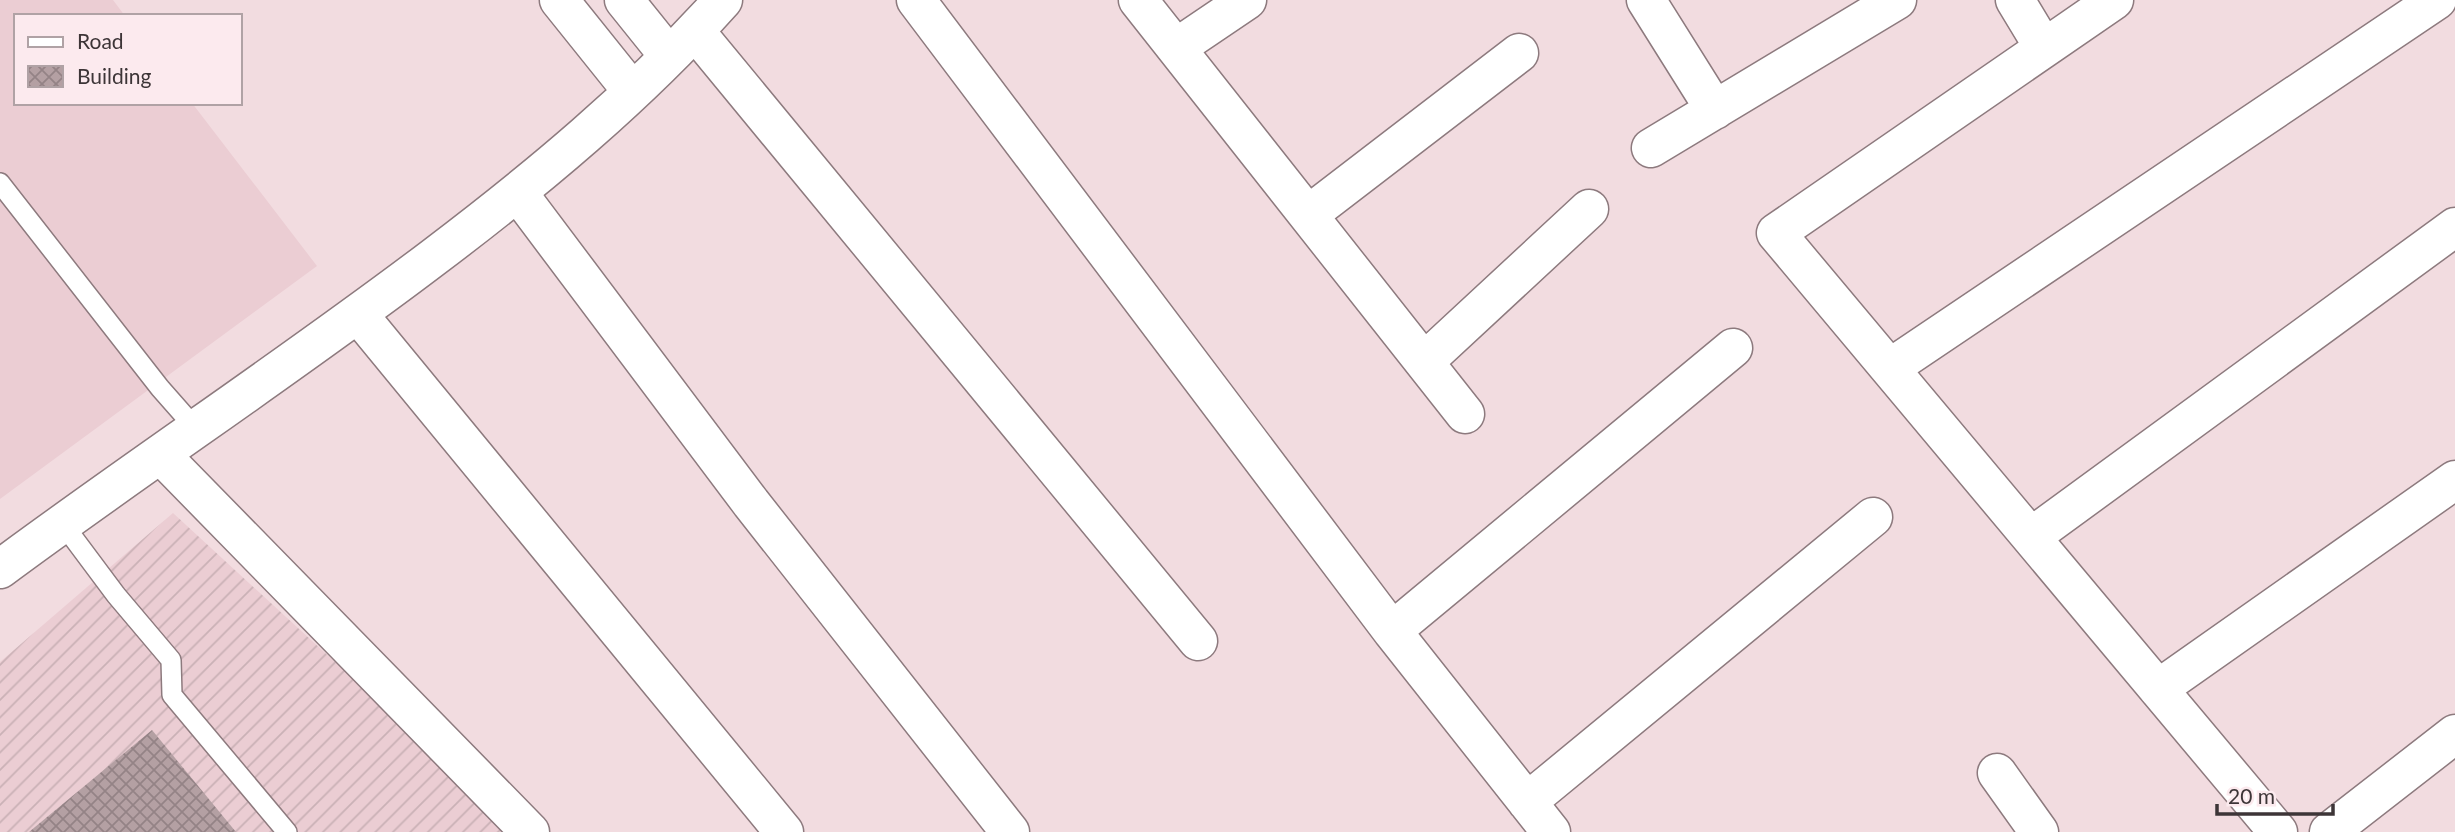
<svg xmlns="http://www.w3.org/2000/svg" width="2455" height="832" viewBox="0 0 2455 832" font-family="Lato,sans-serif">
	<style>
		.built { fill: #ebcdd3 }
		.industrial { fill: url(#industrial-furrows) }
		.building { fill: url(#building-cross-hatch) }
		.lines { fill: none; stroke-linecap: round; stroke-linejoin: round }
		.service-casing { stroke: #8d7a7e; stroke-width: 22 }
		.minor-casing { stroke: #8d7a7e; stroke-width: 41 }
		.tertiary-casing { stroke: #8d7a7e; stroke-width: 41 }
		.service { stroke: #fff; stroke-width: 19 }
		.minor { stroke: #fff; stroke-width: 38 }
		.tertiary { stroke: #fff; stroke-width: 38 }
	</style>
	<defs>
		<pattern id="industrial-furrows" width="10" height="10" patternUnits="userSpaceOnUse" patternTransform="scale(1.75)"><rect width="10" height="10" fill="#ebcdd3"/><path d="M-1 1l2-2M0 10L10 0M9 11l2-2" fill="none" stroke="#cab1b6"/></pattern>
		<pattern id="building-cross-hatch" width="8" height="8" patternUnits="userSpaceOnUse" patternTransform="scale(1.75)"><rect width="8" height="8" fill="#b4a0a3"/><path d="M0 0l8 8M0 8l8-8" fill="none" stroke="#948386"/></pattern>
	</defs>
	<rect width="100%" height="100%" fill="#f2dce0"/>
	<path class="built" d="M0,0H113L125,16H16V103H192L317,266L0,499Z"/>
	<path class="industrial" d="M173,513L499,813L513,832H0V662Z"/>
	<path class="building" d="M152,730L236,832H29Z"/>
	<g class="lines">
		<defs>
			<path id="service" d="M0,183L160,388L197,430
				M63,524L116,595L171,660L172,695L287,832"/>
			<path id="minor" d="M916,0L1392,631L1551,832
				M1138,0L1465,414
				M1646,0L1715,110
				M2015,0L2044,48
				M2114,0L1776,233L2278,832
				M695,31L1198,641
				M1176,48L1247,0
				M1651,148L1897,0
				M518,193L751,503L1010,832
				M1308,215L1519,53
				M358,314L784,832
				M1424,362L1589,209
				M1890,368L2437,0
				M161,455L530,832
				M2031,537L2455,227
				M1392,631L1733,348
				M2158,689L2455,480
				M1997,773L2039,832
				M1527,802L1873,517
				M2329,832L2455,734"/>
			<path id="tertiary" d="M559,0L632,91
				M624,0L669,56
				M0,569C143,463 292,365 434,257C537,179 637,96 723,0"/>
		</defs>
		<use href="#service" class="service-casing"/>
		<use href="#minor" class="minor-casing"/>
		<use href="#tertiary" class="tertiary-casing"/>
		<use href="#service" class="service"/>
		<use href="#minor" class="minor"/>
		<use href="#tertiary" class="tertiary"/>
	</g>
	<rect x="14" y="14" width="228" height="91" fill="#fceaee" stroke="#b0a2a5" stroke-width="2"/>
	<rect x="28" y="37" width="35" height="10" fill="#ffffff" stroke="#b0a2a5" stroke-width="2"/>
	<text x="77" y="49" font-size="21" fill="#3d3537">Road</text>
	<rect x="28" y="66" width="35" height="21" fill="url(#building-cross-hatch)" stroke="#b0a2a5" stroke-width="2"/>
	<text x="77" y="84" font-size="21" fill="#3d3537">Building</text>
	<path d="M2217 804v10h116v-10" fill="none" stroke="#3d3537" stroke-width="3.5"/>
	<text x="2228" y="804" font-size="21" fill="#3d3537" stroke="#fceaee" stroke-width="5" paint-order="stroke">20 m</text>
</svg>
